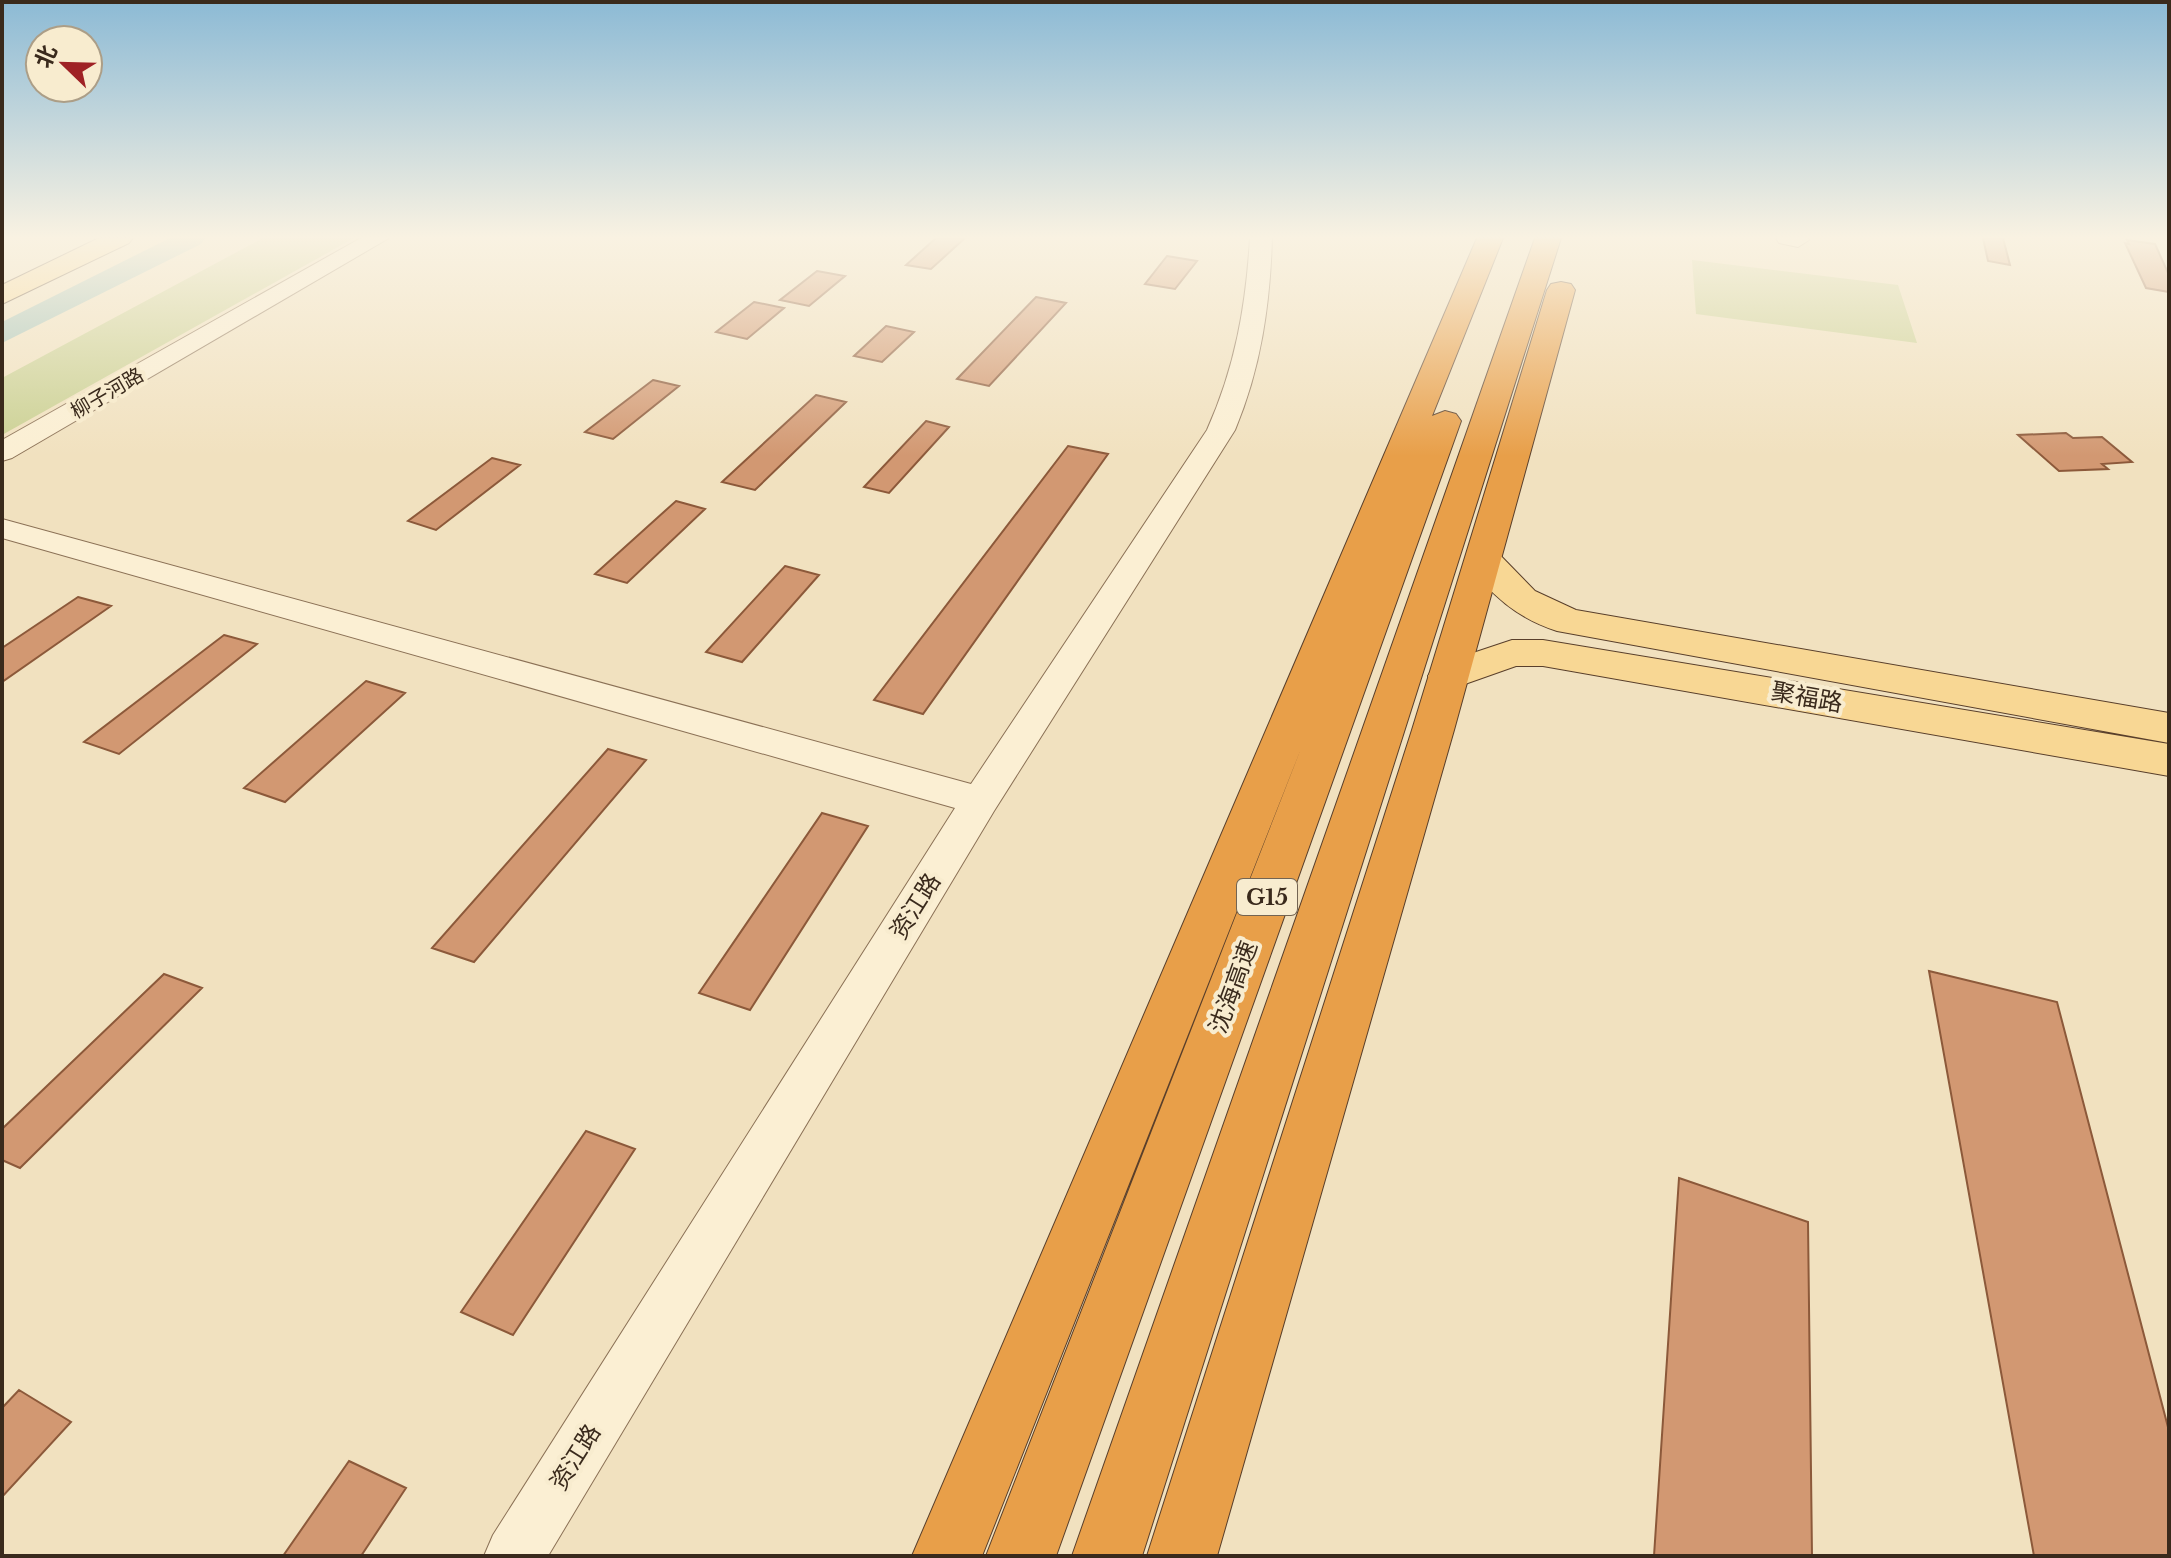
<svg xmlns="http://www.w3.org/2000/svg" width="2171" height="1558" viewBox="0 0 2171 1558" font-family="'Libre Baskerville','Noto Sans SC',serif">
	<style>
		.green { fill: #cad092 }
		.lines { fill: none; stroke-linecap: round; stroke-linejoin: round }
		.river { fill: #a3c3b9; fill-rule: evenodd }
		.building { fill: #d29872; stroke: #8c593a; stroke-width: 2 }
		.minor-casing { stroke: #8b7156; stroke-width: 2 }
		.major-casing { stroke: #593f2b; stroke-width: 2 }
		.highway-casing { stroke: #593f2b; stroke-width: 2 }
		.minor { fill: #fbefd3; fill-rule: evenodd }
		.major { fill: #f8d794; fill-rule: evenodd }
		.highway { fill: #e89f49; fill-rule: evenodd }
		.labels { text-anchor: middle; dominant-baseline: central; stroke-width: 8; stroke-linejoin: round; paint-order: stroke }
		.far-street-label { font-size: 20px; fill: #3a2a1c; stroke: #f8eccf }
		.shield { fill: #f8eccf; stroke: #736452; stroke-width: 2 }
		.shield-label { font-size: 22px; font-weight: bold; fill: #3a2a1c }
		.street-label { font-size: 24px; fill: #3a2a1c; stroke: #f8eccf }
	</style>
	<rect width="100%" height="100%" fill="#f1e1bf"/>
	<path class="green" d="M263,238H354L2,435V378Z
		M1692,260L1898,285L1917,343L1696,314Z"/>
	<g class="lines">
		<path class="river" d="M170,238H205L201,244L2,343V322Z"/>
	</g>
	<path class="building" d="M936,238H965L931,269L906,265Z
		M1983,238H2003L2010,265L1988,261Z
		M2127,240L2155,244L2169,275V292L2146,288L2125,243L2129,244Z
		M1167,256L1197,261L1175,289L1145,284Z
		M817,271L845,276L809,306L780,300Z
		M1036,297L1066,303L989,386L957,379Z
		M754,302L784,308L747,339L716,332Z
		M886,326L914,332L882,362L854,356Z
		M653,380L679,386L613,439L585,432Z
		M816,395L846,402L755,490L722,482Z
		M926,421L949,427L889,493L864,487Z
		M2066,433L2073,438L2102,437L2132,462L2102,464L2108,469L2059,471L2018,435Z
		M1068,446L1108,454L923,714L874,700Z
		M492,458L520,465L436,530L408,521Z
		M676,501L705,509L627,583L595,574Z
		M785,566L819,575L742,662L706,652Z
		M78,597L111,606L2,682V648Z
		M224,635L257,644L119,754L84,742Z
		M366,681L405,693L285,802L244,788Z
		M608,749L646,760L474,962L432,948Z
		M822,813L868,826L750,1010L699,993Z
		M1929,971L2057,1002L2169,1431V1556H2034Z
		M164,974L202,988L20,1168L2,1160V1129Z
		M586,1131L635,1149L513,1335L461,1312Z
		M1679,1178L1808,1222L1812,1556H1654Z
		M19,1390L71,1422L2,1497V1408Z
		M349,1461L406,1488L361,1556H283Z"/>
	<g class="lines">
		<defs>
			<path id="minor" d="M361,238H389L12,458L2,461V440Z
				M1250,238H1272C1270,305 1261,368 1235,430L994,811L548,1556H484L493,1535L955,808L2,538V519L971,784L1207,430C1235,368 1246,306 1250,238Z
				M1776,238H1808L1809,240L1798,247L1779,243Z"/>
			<path id="major" d="M99,238H133L129,243L2,304V285Z
				M1484,549L1497,552L1535,591L1576,610L2169,713V743L1557,631C1517,618 1490,595 1466,560L1471,552Z
				M1512,640H1543L2169,744V776L1543,666H1516L1448,690L1434,686L1428,676L1434,666Z"/>
			<path id="highway" d="M1477,238H1503L1432,416L1445,411L1456,414L1461,421L1056,1556H986L1302,746L982,1556H912Z
				M1535,238H1561L1142,1556H1072Z
				M1561,282L1571,284L1575,290L1454,730L1217,1556H1147L1412,730L1547,290L1551,284Z"/>
		</defs>
		<use href="#minor" class="minor-casing"/>
		<use href="#major" class="major-casing"/>
		<use href="#highway" class="highway-casing"/>
		<use href="#minor" class="minor"/>
		<use href="#major" class="major"/>
		<use href="#highway" class="highway"/>
	</g>
	<linearGradient id="sky" x2="0" y2="1"><stop stop-color="#8cbad5"/><stop offset="0.52" stop-color="#f9f2e2"/><stop offset="1" stop-color="#f9f2e2" stop-opacity="0"/></linearGradient>
	<rect width="2171" height="456" fill="url(#sky)"/>
	<g class="labels">
		<g class="far-street-label">
			<text transform="translate(107 393) rotate(-30)">柳子河路</text>
		</g>
		<rect class="shield" x="1237" y="879" width="60" height="36" rx="6"/>
		<g class="shield-label">
			<text x="1267" y="897">G15</text>
		</g>
		<g class="street-label">
			<text transform="translate(1807 697) rotate(10)">聚福路</text>
			<text transform="translate(915 906) rotate(-58)">资江路</text>
			<text transform="translate(1233 987) rotate(-70)">沈海高速</text>
			<text transform="translate(575 1457) rotate(-58)">资江路</text>
		</g>
	</g>
	<rect width="2171" height="1558" fill="none" stroke="#3a2a1c" stroke-width="8"/>
	<g transform="translate(64 64) rotate(293)"><circle r="38" fill="#f8eccf" stroke="#ac9e87" stroke-width="2"/>
	<path d="M0-6L14 30L0 20L-14 30Z" fill="#9f2225"/>
	<text y="-12" font-size="22" font-weight="bold" text-anchor="middle" fill="#3a2a1c">北</text>
	</g>
</svg>
